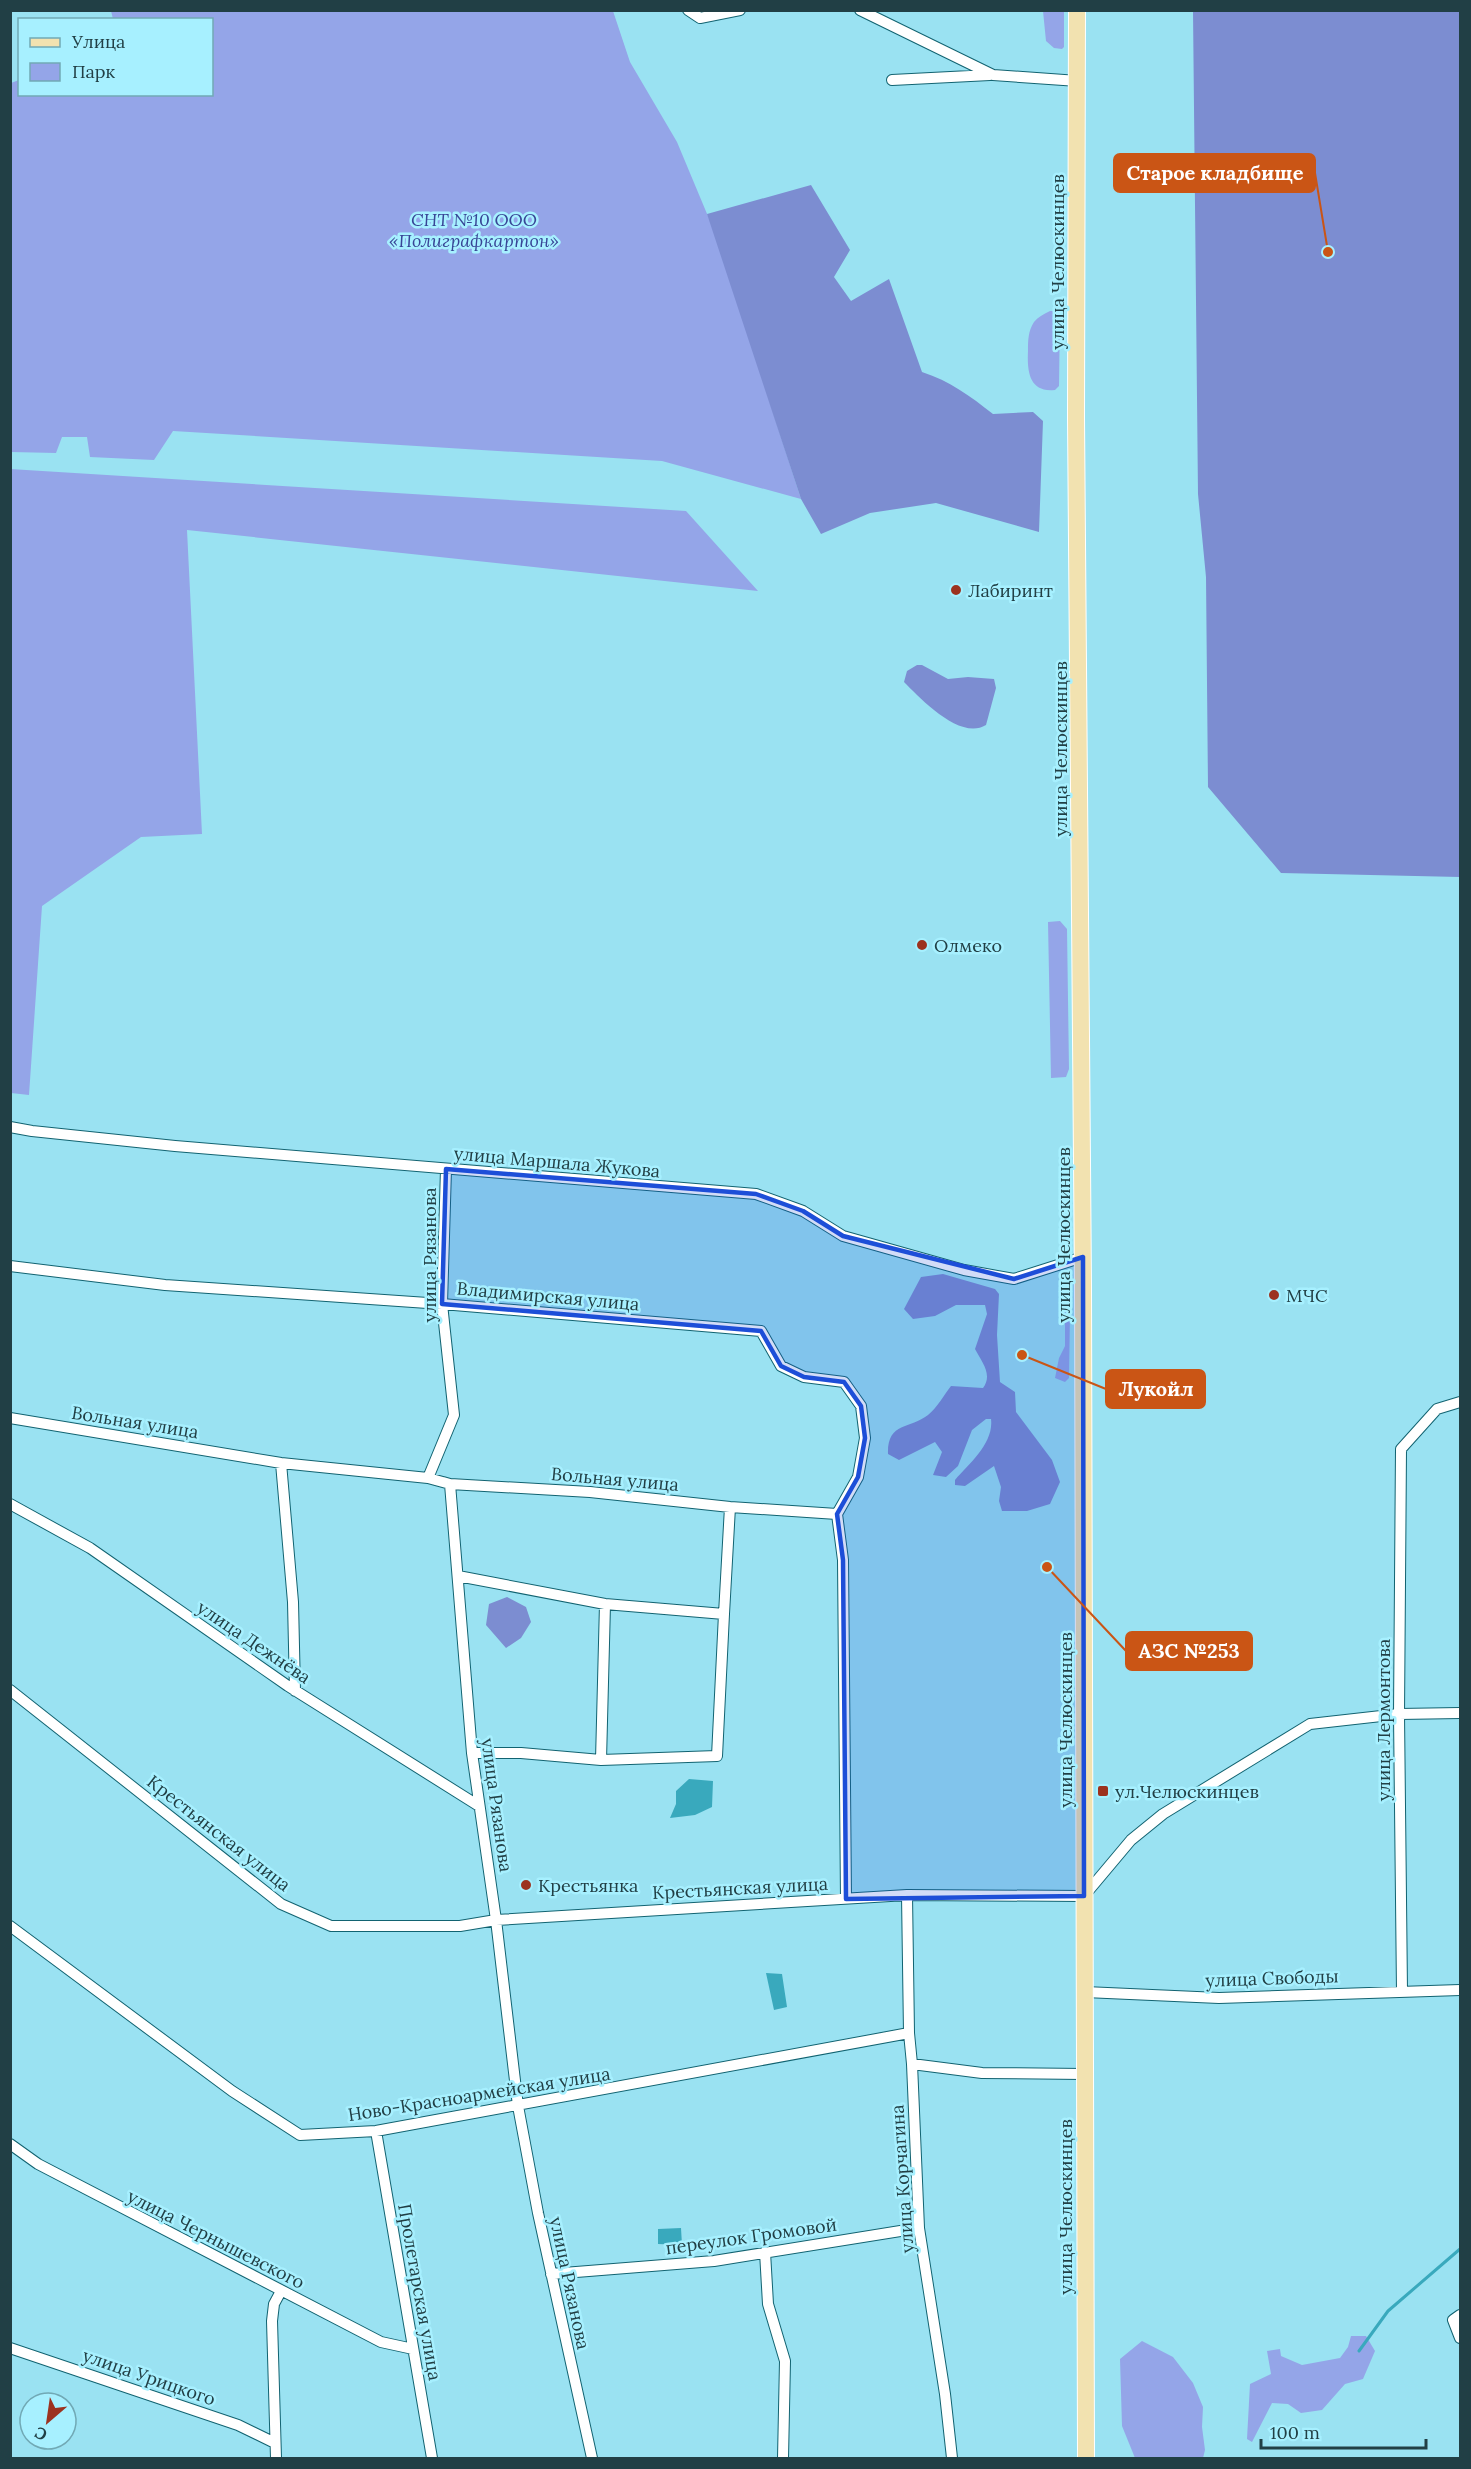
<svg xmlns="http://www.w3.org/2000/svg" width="1471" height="2469" viewBox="0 0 1471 2469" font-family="Lora,serif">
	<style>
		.green { fill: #94a5e8 }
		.forest { fill: #7c8dd1 }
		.water { fill: #39a9bd }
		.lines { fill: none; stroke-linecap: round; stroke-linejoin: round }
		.stream { stroke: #39a9bd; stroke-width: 3 }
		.street-casing { stroke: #126371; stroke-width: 12 }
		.primary-casing { stroke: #fff; stroke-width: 18 }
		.street { stroke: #fff; stroke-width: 10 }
		.primary { stroke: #f2e2b0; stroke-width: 16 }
		.marked { fill: #1d4ed8; fill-opacity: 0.2; stroke: #1d4ed8; stroke-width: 4.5; stroke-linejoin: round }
		.poi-dot { fill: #9c321f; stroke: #a7f0ff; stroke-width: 2 }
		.labels { text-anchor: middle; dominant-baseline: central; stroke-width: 5; stroke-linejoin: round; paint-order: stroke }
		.park-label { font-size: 18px; font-style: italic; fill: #384596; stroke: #a7f0ff }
		.street-label { font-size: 18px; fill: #213f45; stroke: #a7f0ff }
		.poi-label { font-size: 18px; fill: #213f45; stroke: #a7f0ff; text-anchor: start }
		.leader { fill: none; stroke: #ca5515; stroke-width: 2 }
		.callout-dot { fill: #ca5515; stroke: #a7f0ff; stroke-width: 2 }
		.callout { fill: #ca5515; stroke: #ca5515; stroke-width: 2 }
		.callout-label { font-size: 20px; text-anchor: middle; font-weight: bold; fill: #fff }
	</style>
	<rect width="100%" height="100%" fill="#9ae2f2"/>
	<path class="green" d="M111,11H613L630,62L677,142L715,233L801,499L662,461L173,431L154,460L90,457L87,437H62L56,453L11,452V83L19,80L20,94H212V20L113,19Z
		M1043,11H1064V47L1062,49L1054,48L1046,41Z
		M1050,311H1060L1059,386L1055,390C1029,393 1027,371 1028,351C1028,341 1028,331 1034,322C1038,317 1044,314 1050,311Z
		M10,469L686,511L758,591L187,530L202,834L141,837L42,906L29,1095L11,1093Z
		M1060,921L1067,929L1069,1069L1066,1077L1051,1078L1048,922Z
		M1065,1312H1070L1069,1378L1065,1382L1055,1378L1059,1358L1065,1346Z
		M1351,2336H1366L1375,2351L1363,2379L1345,2384L1322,2410L1301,2413L1288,2404L1272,2403L1252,2442L1247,2439L1250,2384L1271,2374L1267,2351L1280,2349L1281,2356L1302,2365L1340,2358L1348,2347Z
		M1142,2341L1173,2357L1193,2383L1203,2407L1202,2427L1205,2450L1203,2458H1135L1122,2426L1120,2359Z"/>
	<path class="forest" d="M1193,11H1460V877L1281,873L1208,787L1206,577L1198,494Z
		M811,185L850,250L834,277L851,301L889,279L922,372C950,381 970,396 993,414L1033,412L1043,421L1039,532L936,503L870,513L821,534L801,499L707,214Z
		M917,665H922L948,679L968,677L994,679L996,688L986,725C960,741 920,698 904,682L907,671Z
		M943,1274L995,1289L999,1294L997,1335L1000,1382L1015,1392L1016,1412L1052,1460L1060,1482L1050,1504L1027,1511H1002L999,1501L1001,1487L994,1466L965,1486L955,1485V1480C970,1463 994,1443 991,1419H986L972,1430L958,1466L946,1477L933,1475L942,1452L935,1442L899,1460L888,1454C887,1422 910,1429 928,1415C937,1408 944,1395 951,1386L983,1388C993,1375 982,1362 975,1349L987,1314L985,1305H956L935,1316L913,1319L904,1309L921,1277Z
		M507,1597L526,1607L531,1622L521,1638L506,1648L486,1625L489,1604Z"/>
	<path class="water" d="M689,1779L713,1781L712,1807L695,1815L670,1818L676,1804V1791Z
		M766,1973L782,1974L787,2007L774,2010Z
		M681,2228L682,2245L658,2244V2229Z"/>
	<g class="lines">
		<path class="stream" d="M1359,2351L1388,2311L1460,2249"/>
		<defs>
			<path id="street" d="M688,10L700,18L740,10
				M860,10L993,75L1078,81
				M892,80L990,75
				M10,1127L32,1131L175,1146L756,1194L803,1211L843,1236L964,1270L1014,1279L1083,1257
				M10,1266L165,1285L442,1304L761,1331L781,1366L804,1377L844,1382L861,1406L865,1438L858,1477L837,1514
				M10,1418L281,1463L428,1478L450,1484L590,1492L730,1507L837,1514L843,1560L846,1899
				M281,1463L293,1602L295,1691
				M428,1478L454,1415L442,1304L446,1169
				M443,1482L450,1484L472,1753L496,1920L518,2106L538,2213L592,2458
				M10,1504L90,1548L288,1686L479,1806
				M458,1576L605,1604L724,1614L717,1756L601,1760
				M724,1614L730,1507
				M10,1690L281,1904L331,1926H460L496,1920L907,1895L1084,1896L1131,1840L1163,1814L1310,1724L1399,1714L1460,1713
				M472,1753H521L601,1760L605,1604
				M907,1895L909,2033L912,2064L919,2228L945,2394L952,2458
				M10,1926L232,2091L300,2135L376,2131L909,2033
				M1402,1991L1399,1714L1401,1449L1437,1409L1460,1402
				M1085,1992L1219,1998L1460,1990
				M912,2064L982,2073L1084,2074
				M376,2131L432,2458
				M10,2144L38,2164L381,2342L413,2349
				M765,2252L768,2304L785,2361L783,2458
				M551,2274L714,2261L919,2228
				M1460,2315L1453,2320L1460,2338
				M10,2348L238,2425L275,2443
				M276,2458L272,2321L274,2304L281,2291"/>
			<path id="primary" d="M1077,10L1076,418L1083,1287L1086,2458"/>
		</defs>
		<use href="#street" class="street-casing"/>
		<use href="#primary" class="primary-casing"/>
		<use href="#street" class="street"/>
		<use href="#primary" class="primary"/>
	</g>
	<path class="marked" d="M446,1169L756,1194L803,1211L843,1236L1014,1279L1083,1257L1084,1896L846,1899L843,1560L837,1514L858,1477L865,1438L861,1406L844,1382L804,1377L781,1366L761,1331L442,1304Z"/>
	<g class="poi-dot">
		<circle cx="956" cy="590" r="6"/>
		<circle cx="922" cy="945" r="6"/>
		<circle cx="1274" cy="1295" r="6"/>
		<rect x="1097" y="1785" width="12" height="12" rx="3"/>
		<circle cx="526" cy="1885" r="6"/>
	</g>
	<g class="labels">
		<g class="park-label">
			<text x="474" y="219">СНТ №10 ООО<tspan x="474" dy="21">«Полиграфкартон»</tspan></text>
		</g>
		<g class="street-label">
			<text transform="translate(1057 262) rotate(-90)">улица Челюскинцев</text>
			<text transform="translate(1060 749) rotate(-90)">улица Челюскинцев</text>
			<text transform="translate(557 1162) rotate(5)">улица Маршала Жукова</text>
			<text transform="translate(1063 1235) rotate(-90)">улица Челюскинцев</text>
			<text transform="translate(429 1255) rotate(-90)">улица Рязанова</text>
			<text transform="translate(548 1296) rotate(5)">Владимирская улица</text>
			<text transform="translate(135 1422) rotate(9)">Вольная улица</text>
			<text transform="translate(615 1479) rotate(5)">Вольная улица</text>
			<text transform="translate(254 1642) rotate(34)">улица Дежнёва</text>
			<text transform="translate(1065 1720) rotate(-90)">улица Челюскинцев</text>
			<text transform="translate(1383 1720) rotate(-90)">улица Лермонтова</text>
			<text transform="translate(497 1805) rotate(82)">улица Рязанова</text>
			<text transform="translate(219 1833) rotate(38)">Крестьянская улица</text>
			<text transform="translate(740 1888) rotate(-3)">Крестьянская улица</text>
			<text transform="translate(1272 1978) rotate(-2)">улица Свободы</text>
			<text transform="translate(479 2094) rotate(-9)">Ново-Красноармейская улица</text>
			<text transform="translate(902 2179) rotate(-94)">улица Корчагина</text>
			<text transform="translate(1065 2207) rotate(-90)">улица Челюскинцев</text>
			<text transform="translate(751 2236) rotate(-8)">переулок Громовой</text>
			<text transform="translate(216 2239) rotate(27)">улица Чернышевского</text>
			<text transform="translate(570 2283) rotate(78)">улица Рязанова</text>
			<text transform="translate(420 2292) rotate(80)">Пролетарская улица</text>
			<text transform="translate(149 2377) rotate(19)">улица Урицкого</text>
		</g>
		<g class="poi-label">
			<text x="968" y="590">Лабиринт</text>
			<text x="934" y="945">Олмеко</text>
			<text x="1286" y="1295">МЧС</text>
			<text x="1115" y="1791">ул.Челюскинцев</text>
			<text x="538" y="1885">Крестьянка</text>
		</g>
	</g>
	<path class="leader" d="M1328 252L1315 173M1022 1355L1106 1389M1047 1567L1126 1651"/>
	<g class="callout-dot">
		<circle cx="1328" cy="252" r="6"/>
		<circle cx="1022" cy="1355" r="6"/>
		<circle cx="1047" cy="1567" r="6"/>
	</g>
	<g class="callout">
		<rect x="1114" y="154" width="201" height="38" rx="6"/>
		<rect x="1106" y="1370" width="99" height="38" rx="6"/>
		<rect x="1126" y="1632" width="126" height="38" rx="6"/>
	</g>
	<g class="callout-label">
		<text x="1215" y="180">Старое кладбище</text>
		<text x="1156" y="1396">Лукойл</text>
		<text x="1189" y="1658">АЗС №253</text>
	</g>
	<rect width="1471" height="2469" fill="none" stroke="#213f45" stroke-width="24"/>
	<rect x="18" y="18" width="195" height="78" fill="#a7f0ff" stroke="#71a9b5" stroke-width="1.5"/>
	<rect x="30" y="38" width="30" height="9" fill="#f2e2b0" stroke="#71a9b5" stroke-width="1.5"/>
	<text x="72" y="48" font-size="18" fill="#213f45">Улица</text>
	<rect x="30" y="63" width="30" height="18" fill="#94a5e8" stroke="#71a9b5" stroke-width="1.5"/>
	<text x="72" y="78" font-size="18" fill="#213f45">Парк</text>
	<g transform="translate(48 2421) rotate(209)"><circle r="28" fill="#a7f0ff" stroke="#71a9b5" stroke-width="1.5"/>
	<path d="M0-4.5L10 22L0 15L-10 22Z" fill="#9c321f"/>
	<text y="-9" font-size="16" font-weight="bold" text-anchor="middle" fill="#213f45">С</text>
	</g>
	<path d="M1261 2439v9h165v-9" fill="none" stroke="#213f45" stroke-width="3"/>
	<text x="1270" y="2439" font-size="18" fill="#213f45" stroke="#a7f0ff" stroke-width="4.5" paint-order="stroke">100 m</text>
</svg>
